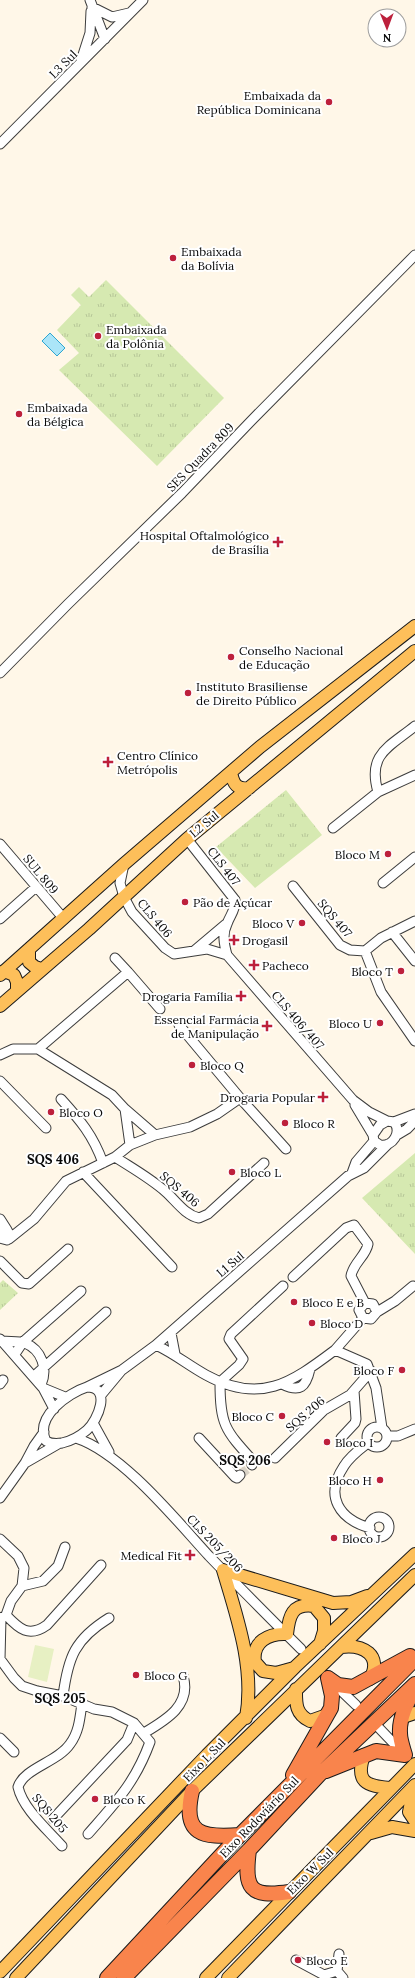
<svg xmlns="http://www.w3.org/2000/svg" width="415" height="1978" viewBox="0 0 415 1978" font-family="Lora,serif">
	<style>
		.grass { fill: url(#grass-tufts) }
		.pitch { fill: #e7f0c3 }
		.water { fill: #abe5f8; stroke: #30a6d0 }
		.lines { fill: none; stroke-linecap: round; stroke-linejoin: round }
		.minor-tunnel { stroke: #dad3c7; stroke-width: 9; stroke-dasharray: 9 4.5; stroke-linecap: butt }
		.minor-casing { stroke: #3d3d3d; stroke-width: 11 }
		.major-casing { stroke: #1b1b1b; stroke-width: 14 }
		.highway-casing { stroke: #1b1b1b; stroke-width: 16 }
		.minor { stroke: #fff; stroke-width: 9 }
		.major { stroke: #fdbf5a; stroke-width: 12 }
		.highway { stroke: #f9844c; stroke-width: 14 }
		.poi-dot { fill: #bd203c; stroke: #fff; stroke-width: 1.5 }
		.labels { text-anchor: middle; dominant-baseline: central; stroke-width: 4; stroke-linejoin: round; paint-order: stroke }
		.street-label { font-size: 12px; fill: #0a0a0a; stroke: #fff }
		.poi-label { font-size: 12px; fill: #0a0a0a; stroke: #fff; text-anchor: start }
		.neighbourhood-label { font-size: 13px; font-weight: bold; fill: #0a0a0a; stroke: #fff }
	</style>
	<defs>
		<pattern id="grass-tufts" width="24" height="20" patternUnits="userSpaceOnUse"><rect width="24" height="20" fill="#d6e9b1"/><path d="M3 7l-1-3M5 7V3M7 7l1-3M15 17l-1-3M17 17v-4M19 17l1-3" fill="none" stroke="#b6c697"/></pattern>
	</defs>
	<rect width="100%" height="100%" fill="#fff7e8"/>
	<path class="grass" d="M106,280L224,398L157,466L59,370L79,353L57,330L81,305L71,295L79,287L89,297Z
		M286,790L322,835L255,888L216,847Z
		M415,1153V1254L362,1198Z
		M3,1280L18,1293L0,1310V1283Z"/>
	<path class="pitch" d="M35,1645L54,1649L47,1682L28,1677Z"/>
	<path class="water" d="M50,333L65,348L57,356L42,341Z"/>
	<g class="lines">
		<path class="minor-tunnel" d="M240,1475L252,1465"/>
		<defs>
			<path id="minor" d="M90,0L105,39
				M92,7L112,17L129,13
				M81,61L90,33L91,11
				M0,144L143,0
				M0,673L68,604L182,493L251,421L415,255
				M378,792C367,754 389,747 415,726
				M333,828L378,792L415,775
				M187,839L235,900C236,910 230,915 227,924C222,934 224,944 227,955
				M0,844L64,919
				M124,864L120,883L124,897L132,912L165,948L174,954L207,949L227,955L353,1100L369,1112L387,1121
				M383,883L415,857
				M293,886L340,945L350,950L365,951
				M0,919L36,887
				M415,921L381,938L365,951L381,992L415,1041
				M392,932L415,961
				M194,951L226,924
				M115,958L128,972
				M179,1025L240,1098
				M38,1049L128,972L160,1009
				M0,1055L13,1049H38L112,1095L125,1109L130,1145L115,1157L66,1181L34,1219L9,1239
				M0,1081L46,1128
				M61,1099C80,1120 93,1135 103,1163
				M355,1105L373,1135
				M125,1109L155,1135
				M387,1121L394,1122C402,1132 393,1147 380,1145L374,1141L373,1135L380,1125Z
				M394,1122L415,1114
				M397,1135L407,1129L415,1121
				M130,1145L155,1135L190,1127L217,1114L240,1098L286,1149
				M115,1157C132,1168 150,1178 166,1192C176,1201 185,1215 199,1218L208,1214L264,1163
				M83,1172L172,1267
				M352,1173L356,1162L374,1141
				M0,1219L7,1230
				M0,1231L7,1230L10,1236L7,1240L0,1238
				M0,1261L22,1283L29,1284L68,1249
				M293,1277L346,1228L354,1225L368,1244C366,1256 353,1263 351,1276L365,1303
				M377,1312L373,1304L365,1303L359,1310L363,1318L371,1319L377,1312L395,1301L413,1286
				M171,1333L175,1354
				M0,1339L43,1388L54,1409
				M2,1341C9,1342 18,1341 25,1343C42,1350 48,1369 41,1385
				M156,1345C175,1354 188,1365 206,1375C260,1405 291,1383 335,1350L367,1364L376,1388L382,1428
				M335,1350L363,1318
				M15,1354L23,1342L81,1291
				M34,1376L106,1312
				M0,1384L3,1380
				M282,1384C300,1393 306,1387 310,1369
				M87,1387L122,1370L156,1345L348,1176L364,1168L388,1144
				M87,1387C112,1387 98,1420 87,1430C79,1437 71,1441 62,1443C56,1444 51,1444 46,1441C34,1417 68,1393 87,1387Z
				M43,1388L65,1397
				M101,1395L121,1371
				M93,1423L109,1452
				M367 1437a10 10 0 1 1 20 0a10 10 0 1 1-20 0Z
				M387,1436H398L415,1429
				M76,1438C122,1453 176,1520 209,1556C239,1587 270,1618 301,1649
				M199,1438L235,1477L237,1478L240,1475
				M341,1438L355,1423L356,1419L354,1391
				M369,1442C360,1449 350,1456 344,1466C324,1496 339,1519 370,1528
				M275,1458L324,1410L350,1395L371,1371
				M25,1463L58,1444
				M252,1465L253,1461C225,1430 220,1425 220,1382L239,1365L243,1359L229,1339L231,1334L283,1286
				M0,1498L25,1463L34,1446L44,1432
				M369 1527a10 10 0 1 1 20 0a10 10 0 1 1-20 0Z
				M0,1539L18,1556L24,1568L22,1586L11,1601L6,1615L1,1618L0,1659L14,1678L22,1686L37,1691L63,1696L94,1709L112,1712L134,1723L150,1742C135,1783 116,1802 88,1834
				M22,1586L43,1581L58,1566L65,1547
				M6,1615C19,1629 29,1638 47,1625L101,1565
				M334,1684L356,1705
				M63,1696C68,1657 75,1639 109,1618
				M379,1728L402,1752
				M144,1733C166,1720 192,1705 183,1676
				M0,1738L14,1752
				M53,1819L127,1740L134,1723
				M62,1846C47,1829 23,1809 18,1787C24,1768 58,1762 70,1744C79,1732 80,1718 82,1703
				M339,1954L337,1971L343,1978
				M296,1960L324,1975L337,1971"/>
			<path id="major" d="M231,772C233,784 237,790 249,788
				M29,949V962L35,967L41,969
				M4,971L14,975L17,982V989
				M0,975L124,864L260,747L415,626
				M0,1006L89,929L187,839L415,651
				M223,1570L333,1603L351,1602L367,1596
				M223,1570C237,1617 255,1668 246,1718
				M341,1647C363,1644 383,1655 370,1679
				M294,1668L276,1673L263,1671L255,1662C252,1642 268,1633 287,1634C289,1616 292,1603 314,1606L324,1618V1631L320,1644
				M296,1689C296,1703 295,1714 310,1721L327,1715
				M403,1717L415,1713
				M364,1755C355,1782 366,1786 390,1788
				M414,1788L409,1812L415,1821
				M371,1833L392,1827L415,1831
				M0,1972L207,1755L295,1667L415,1554
				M16,1978L192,1791L415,1575
				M206,1978L415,1764
				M228,1978L415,1785"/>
			<path id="highway" d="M328,1678L338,1685L353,1687L410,1656
				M326,1771L376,1751L405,1755C403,1748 400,1740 400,1733C399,1719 407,1701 415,1690
				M293,1775L331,1708L332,1696L328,1678
				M192,1791C182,1835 202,1838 240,1835
				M249,1850C244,1888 249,1898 289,1892
				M107,1978L240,1835L415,1659
				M124,1978L249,1850L319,1775L415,1684"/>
		</defs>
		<use href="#minor" class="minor-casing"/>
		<use href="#major" class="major-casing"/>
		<use href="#highway" class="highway-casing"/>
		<use href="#minor" class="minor"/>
		<use href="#major" class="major"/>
		<use href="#highway" class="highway"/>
	</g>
	<g class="poi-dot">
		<circle cx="329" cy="102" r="4"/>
		<circle cx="173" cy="258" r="4"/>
		<circle cx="98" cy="336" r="4"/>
		<circle cx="19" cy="414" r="4"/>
		<path d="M276 536h4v4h4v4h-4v4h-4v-4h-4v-4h4z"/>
		<circle cx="231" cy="657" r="4"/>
		<circle cx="188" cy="693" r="4"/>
		<path d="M106 756h4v4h4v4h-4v4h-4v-4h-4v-4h4z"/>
		<circle cx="388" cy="854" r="4"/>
		<circle cx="185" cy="902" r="4"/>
		<circle cx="302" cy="923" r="4"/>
		<path d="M232 934h4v4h4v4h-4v4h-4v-4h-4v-4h4z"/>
		<path d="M252 959h4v4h4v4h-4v4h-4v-4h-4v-4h4z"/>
		<circle cx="401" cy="971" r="4"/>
		<path d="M239 990h4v4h4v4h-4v4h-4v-4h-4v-4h4z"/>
		<circle cx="380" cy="1023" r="4"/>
		<path d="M265 1020h4v4h4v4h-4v4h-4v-4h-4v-4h4z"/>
		<circle cx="192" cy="1065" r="4"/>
		<path d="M321 1091h4v4h4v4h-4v4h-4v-4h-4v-4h4z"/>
		<circle cx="51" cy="1112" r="4"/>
		<circle cx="285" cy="1123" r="4"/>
		<circle cx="232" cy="1172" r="4"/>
		<circle cx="294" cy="1302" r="4"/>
		<circle cx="312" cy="1323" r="4"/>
		<circle cx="402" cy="1370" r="4"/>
		<circle cx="282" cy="1416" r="4"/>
		<circle cx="327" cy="1442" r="4"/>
		<circle cx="380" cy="1480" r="4"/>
		<circle cx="334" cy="1538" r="4"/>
		<path d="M188 1549h4v4h4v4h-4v4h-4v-4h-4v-4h4z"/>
		<circle cx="136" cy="1675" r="4"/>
		<circle cx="95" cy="1799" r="4"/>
		<circle cx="298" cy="1960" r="4"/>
	</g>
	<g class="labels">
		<g class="street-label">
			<text transform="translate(63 64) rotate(-45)">L3 Sul</text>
			<text transform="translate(200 457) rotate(-46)">SES Quadra 809</text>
			<text transform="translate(204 824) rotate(-40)">L2 Sul</text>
			<text transform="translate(224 866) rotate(52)">CLS 407</text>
			<text transform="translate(41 874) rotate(50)">SUL 809</text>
			<text transform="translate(155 918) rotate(50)">CLS 406</text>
			<text transform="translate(335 918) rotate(50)">SQS 407</text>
			<text transform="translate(298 1020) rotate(49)">CLS 406/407</text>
			<text transform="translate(180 1189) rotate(40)">SQS 406</text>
			<text transform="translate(230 1264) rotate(-41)">L1 Sul</text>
			<text transform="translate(305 1414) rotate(-41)">SQS 206</text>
			<text transform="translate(215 1543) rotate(46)">CLS 205/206</text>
			<text transform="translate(204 1760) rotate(-46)">Eixo L Sul</text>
			<text transform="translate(50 1813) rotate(50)">SQS 205</text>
			<text transform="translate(259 1817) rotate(-46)">Eixo Rodoviário Sul</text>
			<text transform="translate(310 1871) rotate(-45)">Eixo W Sul</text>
		</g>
		<g class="poi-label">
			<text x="321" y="95" text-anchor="end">Embaixada da<tspan x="321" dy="14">República Dominicana</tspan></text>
			<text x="181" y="251">Embaixada<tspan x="181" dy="14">da Bolívia</tspan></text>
			<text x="106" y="329">Embaixada<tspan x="106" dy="14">da Polônia</tspan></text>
			<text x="27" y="407">Embaixada<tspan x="27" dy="14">da Bélgica</tspan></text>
			<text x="269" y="535" text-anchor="end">Hospital Oftalmológico<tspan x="269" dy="14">de Brasília</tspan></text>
			<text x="239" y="650">Conselho Nacional<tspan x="239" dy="14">de Educação</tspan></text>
			<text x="196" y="686">Instituto Brasiliense<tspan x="196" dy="14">de Direito Público</tspan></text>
			<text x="117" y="755">Centro Clínico<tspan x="117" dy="14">Metrópolis</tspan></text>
			<text x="380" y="854" text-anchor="end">Bloco M</text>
			<text x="193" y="902">Pão de Açúcar</text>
			<text x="294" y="923" text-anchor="end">Bloco V</text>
			<text x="242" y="940">Drogasil</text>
			<text x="262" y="965">Pacheco</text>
			<text x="393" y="971" text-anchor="end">Bloco T</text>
			<text x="233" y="996" text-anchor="end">Drogaria Família</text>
			<text x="259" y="1019" text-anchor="end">Essencial Farmácia<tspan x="259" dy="14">de Manipulação</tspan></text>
			<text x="372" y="1023" text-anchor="end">Bloco U</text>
			<text x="200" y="1065">Bloco Q</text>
			<text x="315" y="1097" text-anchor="end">Drogaria Popular</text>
			<text x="59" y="1112">Bloco O</text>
			<text x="293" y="1123">Bloco R</text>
			<text x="240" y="1172">Bloco L</text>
			<text x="302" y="1302">Bloco E e B</text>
			<text x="320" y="1323">Bloco D</text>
			<text x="394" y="1370" text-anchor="end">Bloco F</text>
			<text x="274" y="1416" text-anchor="end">Bloco C</text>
			<text x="335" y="1442">Bloco I</text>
			<text x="372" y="1480" text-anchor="end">Bloco H</text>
			<text x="342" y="1538">Bloco J</text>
			<text x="182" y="1555" text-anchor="end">Medical Fit</text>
			<text x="144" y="1675">Bloco G</text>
			<text x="103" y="1799">Bloco K</text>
			<text x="306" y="1960">Bloco E</text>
		</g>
		<g class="neighbourhood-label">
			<text x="53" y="1159">SQS 406</text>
			<text x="245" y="1460">SQS 206</text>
			<text x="60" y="1698">SQS 205</text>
		</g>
	</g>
	<g transform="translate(387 28) rotate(179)"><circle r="19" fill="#ffffff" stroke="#9d9d9d"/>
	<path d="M0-3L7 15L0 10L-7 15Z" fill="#bd203c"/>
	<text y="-6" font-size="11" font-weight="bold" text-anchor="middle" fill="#0a0a0a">N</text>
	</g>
</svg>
